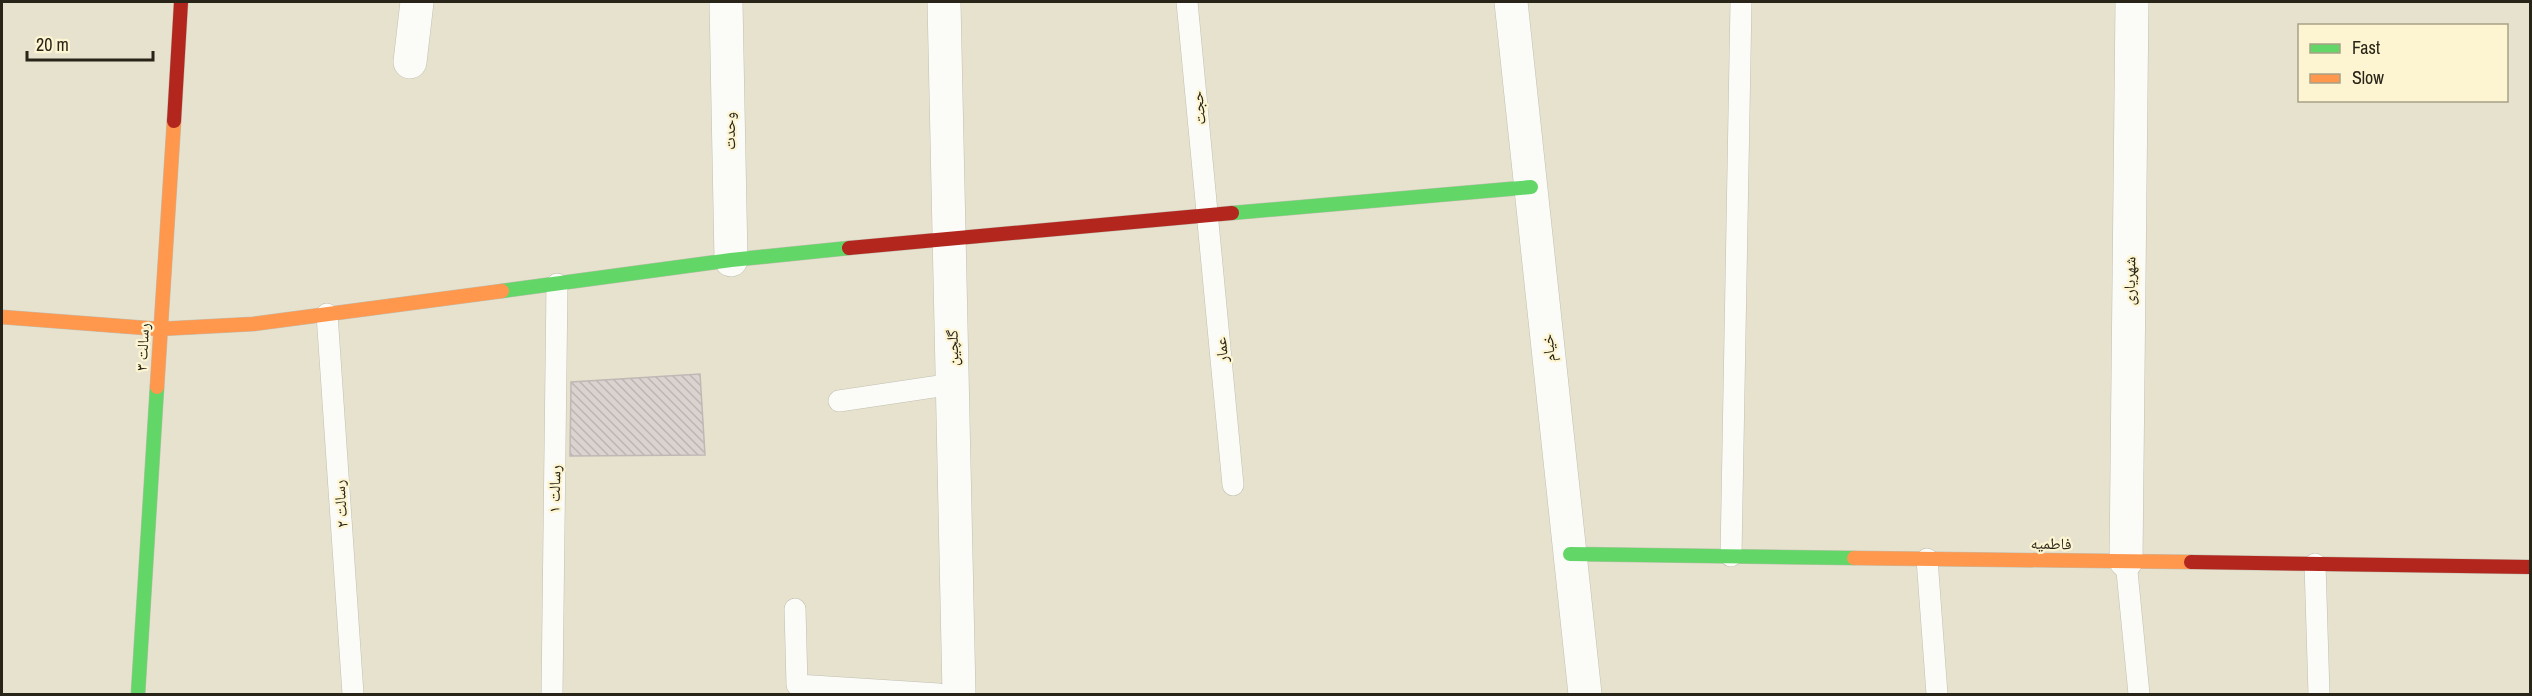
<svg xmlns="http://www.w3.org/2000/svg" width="2532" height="696" viewBox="0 0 2532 696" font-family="'Archivo Narrow','Noto Naskh Arabic',sans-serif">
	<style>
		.building { fill: url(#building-back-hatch); stroke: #bfb8b5; stroke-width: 1.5 }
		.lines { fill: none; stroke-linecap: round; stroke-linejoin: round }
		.lane-casing { stroke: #c2bfb0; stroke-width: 22 }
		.street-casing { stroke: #c2bfb0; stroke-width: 34 }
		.fast-casing { stroke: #c2bfb0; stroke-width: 15 }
		.slow-casing { stroke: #c2bfb0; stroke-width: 15 }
		.jam-casing { stroke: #c2bfb0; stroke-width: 15 }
		.lane { stroke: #fbfbf8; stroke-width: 21 }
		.street { stroke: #fbfbf8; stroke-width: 33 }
		.fast { stroke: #63d668; stroke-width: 14 }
		.slow { stroke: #ff974d; stroke-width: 14 }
		.jam { stroke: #b3261e; stroke-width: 14 }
		.labels { text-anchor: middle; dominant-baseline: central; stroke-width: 4.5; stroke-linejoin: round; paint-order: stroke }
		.street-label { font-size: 16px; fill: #282417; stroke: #fdf5d1 }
	</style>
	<defs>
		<pattern id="building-back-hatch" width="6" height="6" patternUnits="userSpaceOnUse" patternTransform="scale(1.5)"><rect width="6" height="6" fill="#dbd3d0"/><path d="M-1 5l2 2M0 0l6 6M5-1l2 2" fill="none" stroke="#bcb5b2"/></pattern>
	</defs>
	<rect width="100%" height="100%" fill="#e6e2ce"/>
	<path class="building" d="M700,374L705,455L570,456L571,382Z"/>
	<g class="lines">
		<defs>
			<path id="lane" d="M1187,2L1233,485
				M327,314L353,694
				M839,401L953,384
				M1731,556L1741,2
				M1927,559L1937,694
				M2126,561L2139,694
				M2315,564L2319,694
				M795,609L797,685L939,694
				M552,694L557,284"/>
			<path id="street" d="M726,2L731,260
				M944,2L959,694
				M1511,2L1585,694
				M410,62L417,2
				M2126,561L2132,2"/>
			<path id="fast" d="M1232,213L1531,187
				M502,291L731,260L849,248
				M1570,554L1854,558
				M138,694L157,387"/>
			<path id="slow" d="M2,317L159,329L253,324L502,291
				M157,387L174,121
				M1854,558L2191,562"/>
			<path id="jam" d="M174,121L181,2
				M849,248L1232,213
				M2191,562L2530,567"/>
		</defs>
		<use href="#lane" class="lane-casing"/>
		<use href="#street" class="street-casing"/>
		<use href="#fast" class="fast-casing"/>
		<use href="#slow" class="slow-casing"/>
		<use href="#jam" class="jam-casing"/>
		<use href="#lane" class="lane"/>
		<use href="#street" class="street"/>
		<use href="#fast" class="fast"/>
		<use href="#slow" class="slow"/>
		<use href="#jam" class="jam"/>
	</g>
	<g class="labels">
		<g class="street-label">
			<text transform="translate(1198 108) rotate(-96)">حجت</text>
			<text transform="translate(729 131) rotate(-91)">وحدت</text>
			<text transform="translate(2129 281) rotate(-89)">شهریاری</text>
			<text transform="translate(142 347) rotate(-87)">رسالت ۳</text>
			<text transform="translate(952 348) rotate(-91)">گلچین</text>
			<text transform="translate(1548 348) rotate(-96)">خیام</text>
			<text transform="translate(1221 350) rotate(-95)">عمار</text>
			<text transform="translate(554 489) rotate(-89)">رسالت ۱</text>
			<text transform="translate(340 504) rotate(-94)">رسالت ۲</text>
			<text transform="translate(2051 543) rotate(1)">فاطمیه</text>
		</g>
	</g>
	<rect width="2532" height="696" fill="none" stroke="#282417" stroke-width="6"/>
	<rect x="2298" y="24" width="210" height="78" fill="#fdf5d1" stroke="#a8a187" stroke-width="1.5"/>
	<rect x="2310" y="44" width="30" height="9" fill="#63d668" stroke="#a8a187" stroke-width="1.5"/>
	<text x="2352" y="54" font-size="18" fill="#282417">Fast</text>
	<rect x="2310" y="74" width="30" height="9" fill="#ff974d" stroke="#a8a187" stroke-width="1.5"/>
	<text x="2352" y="84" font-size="18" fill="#282417">Slow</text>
	<path d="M27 51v9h126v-9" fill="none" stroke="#282417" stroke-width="3"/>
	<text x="36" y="51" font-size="18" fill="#282417" stroke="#fdf5d1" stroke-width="4.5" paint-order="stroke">20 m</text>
</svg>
